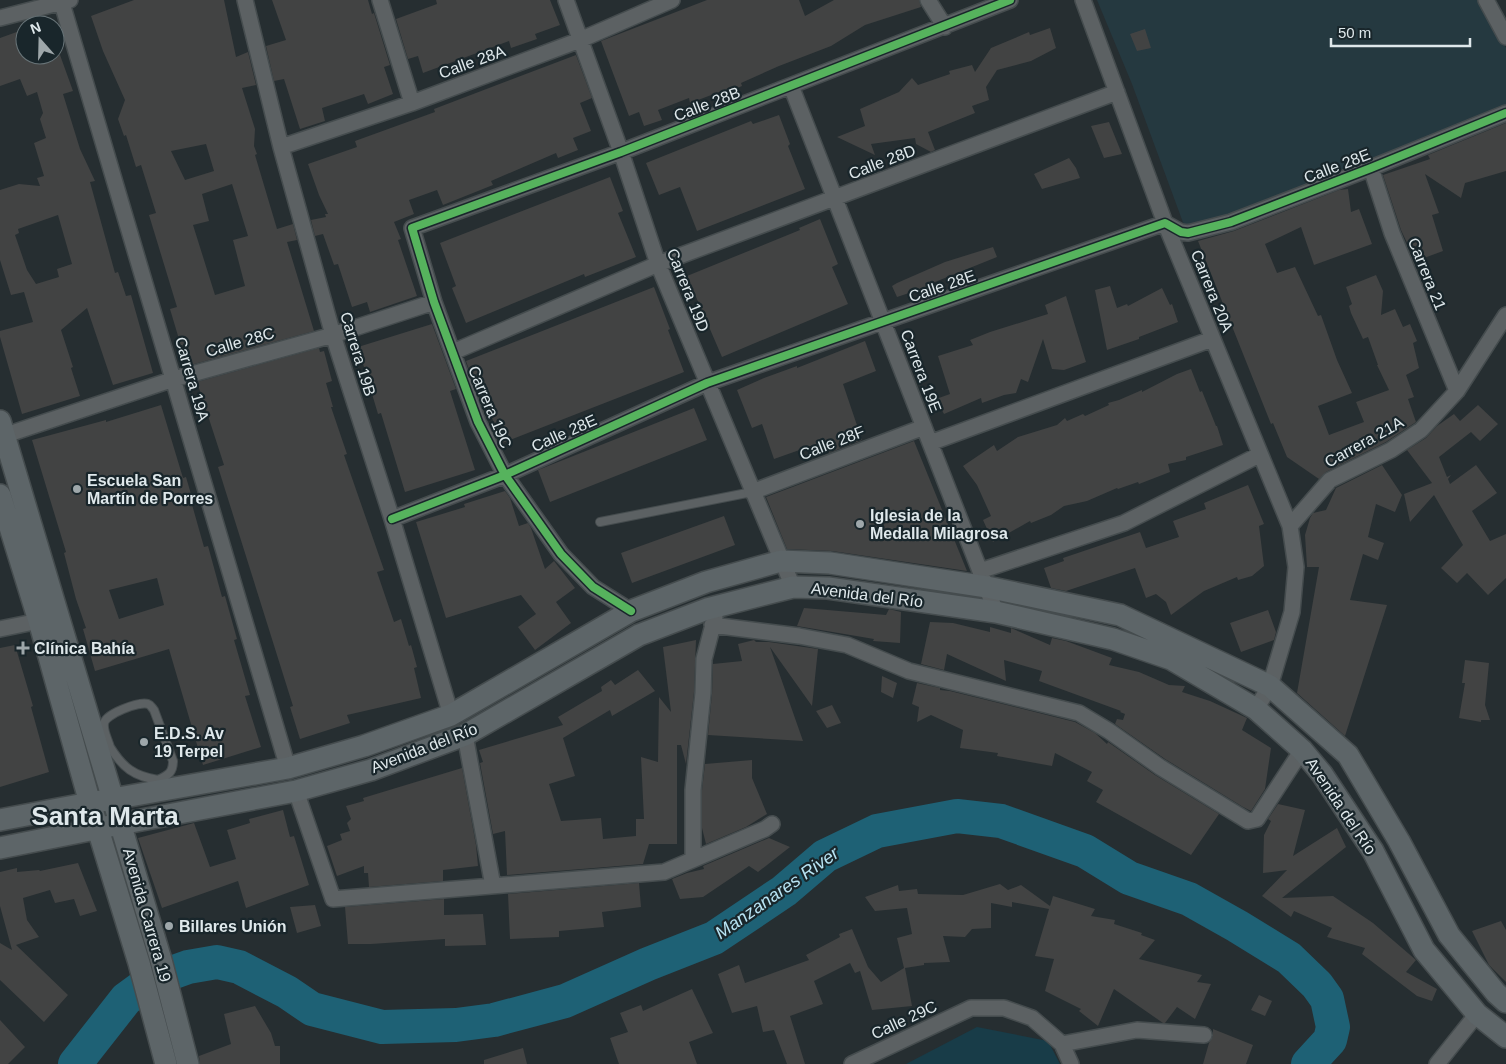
<svg xmlns="http://www.w3.org/2000/svg" width="1506" height="1064" viewBox="0 0 1506 1064" font-family="Helvetica,sans-serif">
	<style>
		.built { fill: #253940 }
		.green { fill: #183c48 }
		.lines { fill: none; stroke-linecap: round; stroke-linejoin: round }
		.river { stroke: #1e6175; stroke-width: 34 }
		.building { fill: #424343; fill-rule: evenodd }
		.lane-casing { stroke: #454c4e; stroke-width: 10 }
		.street-casing { stroke: #454c4e; stroke-width: 18 }
		.secondary-casing { stroke: #454c4e; stroke-width: 24 }
		.lane { stroke: #5c6163; stroke-width: 8 }
		.street { stroke: #5c6163; stroke-width: 15 }
		.secondary { stroke: #5d6568; stroke-width: 21 }
		.cycleway-casing { stroke: #19262b; stroke-width: 11 }
		.cycleway { stroke: #56b35d; stroke-width: 8 }
		.poi-dot { fill: #9ea7aa; stroke: #19262b; stroke-width: 2 }
		.labels { text-anchor: middle; dominant-baseline: central; stroke-width: 4.5; stroke-linejoin: round; paint-order: stroke }
		.street-label { font-size: 16px; fill: #dfe8eb; stroke: #19262b }
		.poi-label { font-size: 16px; font-weight: bold; fill: #dfe8eb; stroke: #19262b; text-anchor: start }
		.water-label { font-size: 18px; font-style: italic; fill: #b8e4f4; stroke: #19262b }
		.town-label { font-size: 26px; font-weight: bold; fill: #dfe8eb; stroke: #19262b }
	</style>
	<rect width="100%" height="100%" fill="#262e31"/>
	<path class="built" d="M1097,0H1479L1506,48V109L1188,236L1132,84Z"/>
	<path class="green" d="M977,1027L1048,1041L1060,1064H906Z"/>
	<g class="lines">
		<path class="river" d="M75,1064L126,999L152,980L188,967L217,962L239,967L287,992L312,1009L382,1027L456,1025L494,1020L565,1001L648,964L714,938L784,891L825,856L877,831L957,816L1001,821L1085,851L1129,878L1189,899L1237,926L1289,958L1317,985L1327,999L1333,1027L1330,1040L1308,1064"/>
	</g>
	<path class="building" d="M134,0H224L236,57L248,52L256,85L242,88L255,129L254,146L257,154L255,155L277,229L293,224L297,240L287,242L314,331L187,366L170,309L177,307L149,215L156,213L141,165L136,167L126,135L124,136L118,119L125,100L103,51L91,16ZM206,144L214,171L185,180L171,151ZM232,184L248,236L233,240L245,286L215,295L193,225L209,221L202,194Z
		M272,0H368L372,14L374,13L390,65L384,67L393,94L368,104L364,94L322,108L325,121L300,129L284,79L274,81L266,46L286,40Z
		M436,0H550L560,25L535,34L537,39L511,48L509,41L423,73L418,56L408,59L396,19L437,4Z
		M707,0H799L805,16L834,0H919L921,7L865,25L831,46L779,66L741,83L742,86L723,94L722,91L690,103L689,98L658,110L662,120L644,126L639,112L629,116L601,41Z
		M1050,28L1056,48L1031,61L997,70L986,87L989,100L972,106L975,113L928,132L935,150L931,152L916,144L915,138L871,144L875,155L837,137L865,126L860,109L899,92L912,78L918,85L950,74L949,71L972,65L975,72L991,48L1029,32L1030,35Z
		M25,29V55H60L73,91L63,94L80,149L95,181L90,182L115,273L118,272L126,296L131,295L153,373L113,385L87,308L61,330L73,367L71,368L80,396L22,414L0,337V331L33,322L24,292L11,295L0,260V190L19,184L40,186L37,178L44,176L34,143L46,138L40,119L43,113L37,92L27,96L20,79L0,86V38ZM58,215L72,264L57,269L59,277L36,284L27,270L15,235L19,233L18,229Z
		M1145,29L1151,48L1137,51L1130,34Z
		M576,55L592,98L580,103L591,131L573,138L578,150L558,158L556,153L491,181L493,185L443,205L437,190L409,200L414,214L394,222L401,239L398,240L417,296L370,312L367,302L352,307L338,264L334,265L323,234L315,236L311,220L326,217L325,214H328L319,195L308,164L357,147L355,141L435,112L434,109Z
		M779,115L790,144L788,146L805,189L697,231L680,187L659,195L646,163L751,121L753,124Z
		M1109,122L1122,154L1104,158L1091,126Z
		M1506,123V171L1465,183L1461,198L1425,174L1439,213L1432,215L1443,251L1424,258L1420,245L1410,249L1401,230L1383,175L1430,159L1428,155Z
		M1069,158L1076,168L1080,178L1042,189L1034,174Z
		M610,177L623,211L618,213L636,257L585,277L584,274L466,323L452,288L456,286L440,243Z
		M1348,189L1351,212L1359,209L1372,244L1314,265L1301,227L1265,244L1277,273L1295,267L1318,316L1321,315L1337,360L1352,393L1318,406L1329,435L1364,422L1356,402L1389,390L1377,365H1378L1368,337L1363,339L1351,313L1349,306L1352,304L1346,287L1376,275L1383,291L1381,315L1395,309L1403,327L1410,324L1417,341L1413,343L1419,368L1406,375L1414,397L1408,399L1416,422L1386,442L1326,472L1319,479L1287,457L1273,423L1271,424L1198,241L1234,231L1339,190Z
		M820,219L838,264L832,267L848,304L722,357L687,276L800,230L799,228Z
		M993,247L997,257L925,286L927,287L897,297L892,286L897,283L945,262Z
		M1110,286L1117,308L1127,304L1128,306L1162,288L1170,305L1172,304L1178,322L1139,337V339L1107,350L1095,290Z
		M654,287L670,329L668,330L684,372L502,443L478,383L474,384L466,361Z
		M1066,296L1086,362L1064,370L1052,369L1043,339L1028,382L1021,379L1016,393L1004,395L982,403L981,398L944,414L936,399L950,394L938,356L973,345L970,340L990,332L1048,314L1045,305Z
		M432,324L456,389L450,391L475,470L405,492L381,413L378,414L358,347Z
		M865,341L876,371L843,384L862,440L829,453L825,441L774,459L762,424L752,428L737,390L764,378L797,366V368Z
		M319,348L320,352L324,351L332,381L326,383L333,407H331L347,454L344,455L384,570L377,572L394,622L401,619L409,646L411,645L417,667L414,668L421,698L347,715L350,723L300,739L290,707L293,706L218,467L224,465L197,382Z
		M1191,369L1200,392L1202,391L1216,426H1217L1223,445L1186,457V460L1168,464L1170,472L1139,484L1138,482L1118,489L1117,488L1087,501L1064,506L1051,515L1031,523L1030,521L993,542L983,520L991,516L977,485L963,466L994,445L997,451L1018,437L1057,425L1065,418L1067,421L1083,414L1085,416L1109,405L1108,403L1119,400L1142,390V392L1177,374Z
		M161,405L183,478L186,477L193,501H191L204,547L208,546L222,597L225,596L237,639L234,640L250,695L245,696L261,747L203,765L169,649L95,671L83,629L86,628L76,599L64,553L66,552L32,440L106,420V422ZM157,578L164,605L119,619L109,590Z
		M1478,405L1498,424L1480,441L1471,432L1439,457L1447,477L1451,475L1448,479L1450,484L1476,465L1497,493L1472,511L1490,541L1506,534V578L1488,595L1467,573L1457,583L1441,568L1463,545L1434,495L1410,522L1404,494L1432,483L1407,450L1426,438L1437,426L1454,414L1460,421Z
		M694,408L707,440L550,502L538,470Z
		M914,441L967,571L832,551L787,549L766,497Z
		M1382,465L1402,495L1395,512L1376,504L1368,537L1384,543L1378,560L1363,554L1350,600L1387,605L1345,736L1297,693L1319,567H1307L1305,535L1310,518L1313,513L1326,510L1336,488Z
		M1248,485L1264,524L1259,526L1264,566L1252,576L1238,580L1237,577L1204,591L1171,615L1166,602L1156,594L1146,598L1135,568L1066,591L1051,588L1044,568L1064,561L1063,558L1140,532L1146,548L1179,537L1173,521L1206,509L1204,503Z
		M505,491L510,498L519,526L528,523L531,528L545,569L554,561L575,588L556,602L571,623L535,650L518,627L536,614L521,595L446,618L416,522L465,507L464,504Z
		M724,516L735,545L632,583L621,553Z
		M804,608L886,615L889,609L901,612L900,643L873,641L874,639L797,626Z
		M1268,610L1276,632L1274,640L1241,652L1230,623Z
		M930,622L953,623L990,632V627L1011,633V628L1050,645L1052,638L1066,641L1112,658L1109,665L1139,672L1169,685L1185,686L1182,692L1210,701L1247,718L1242,730L1271,748L1265,789L1251,811L1243,807L1165,759L1115,724L1117,719L1123,720L1125,714L1120,712L1121,711L1039,681L1042,671L1004,660L1006,681L947,654L944,670L921,664Z
		M696,640L694,692L686,764L681,745H677V844H649L643,864L507,875L505,831L493,834L480,763L483,762L479,750L563,725L558,717L602,691L601,687L611,680L615,685L638,670L655,691L612,716L610,710L563,738L575,776L549,784L561,821L601,818L603,839L636,836V819H644L641,757L658,762L659,697L671,712L663,647Z
		M754,640L756,642H769L818,649L812,706L770,647L803,741L708,735L712,694L713,664L742,661L738,644Z
		M15,645L33,706L31,707L49,772L0,787V648Z
		M1465,660L1489,663L1485,705L1490,720H1481V722L1459,718L1465,683H1462Z
		M882,676L897,683L893,698L881,692Z
		M917,683L940,688V690L950,691L1075,722L1095,733L1107,744L1108,742L1155,775L1219,814L1191,855L1096,802L1103,790L1087,781L1092,772L1055,753L1052,766L997,756L998,753L960,748L963,730L931,715L917,722L919,707L912,704Z
		M832,705L841,723L827,728L816,711Z
		M752,760V778L767,814L746,827L706,844L702,828V790L705,764Z
		M462,768L476,845L478,866L443,870V881L369,887L368,873H364V866L337,876L327,846L342,840L340,834L350,831L347,823L351,819L346,806L364,801L363,798Z
		M1278,804L1305,810L1293,856L1337,828L1346,847L1282,898L1333,896L1373,923L1416,960L1406,972L1437,989L1432,1001L1417,996L1362,954L1365,948L1327,937L1332,928L1294,911L1291,917L1262,896L1287,870L1263,873L1264,835L1271,821L1268,819Z
		M283,810L290,837L294,836L309,885L246,908L238,881L162,908L138,838L194,823L210,867L236,859L227,830L250,823L249,819Z
		M769,838L790,847L758,872L749,866L703,897L680,899L672,879L687,873L704,869L703,866Z
		M78,863L97,911L80,916L74,899L55,903L50,890L23,898L27,920L39,937L16,945L68,995L44,1022L0,980V943L12,950L0,906V872L17,868V872L39,870L40,871Z
		M639,883L641,907L602,912L604,927L559,931V937L510,939L508,894Z
		M1000,884L1008,890L1021,885L1050,906L1053,896L1095,909L1091,916L1115,920L1114,924L1142,933L1141,935L1155,940L1139,959L1202,975L1197,982L1211,984L1195,1019L1177,1007L1165,1023H1163L1114,989L1098,1026L1079,1011L1081,1009L1045,991L1054,959L1035,956L1049,909L1012,902V907L991,903V928L972,929L965,937L943,936L950,962L924,963V965L905,968L912,1006L872,1010L860,971L855,973L850,963L814,981L823,1004L790,1016L805,1064H787L774,1030L763,1032L757,1006L732,1013L718,974L739,965L745,983L809,960L806,955L840,937L839,934L852,929L868,967L881,982L904,968L897,938L912,934L907,908L875,911L865,897L898,885L899,891L917,889L918,894L963,895Z
		M444,899V915L483,914L486,945L445,946V939L371,944H348L345,907Z
		M315,905L321,926L297,933L290,907Z
		M1501,921L1506,930V982L1489,965L1472,931Z
		M692,989L713,1033L689,1042L697,1064H619L610,1038L628,1032L620,1013L641,1005L643,1011Z
		M1259,995L1272,1001L1265,1016L1251,1010Z
		M255,1006L271,1033L275,1046H280V1064H200L199,1056L231,1044L224,1014Z
		M0,1020L25,1047L8,1064H0Z
		M1213,1029L1253,1045L1246,1064H1203L1209,1043L1213,1036Z
		M523,1048L527,1064H484V1060Z"/>
	<g class="lines">
		<defs>
			<path id="lane" d="M600,522L752,492
				M110,747C108,740 103,731 104,724C104,714 140,701 148,704C151,705 152,708 154,710L173,761C173,773 168,775 158,780L161,788
				M107,748L110,747C123,768 134,776 158,780"/>
			<path id="street" d="M61,0L288,768
				M245,0L281,147L333,335L392,519L451,715
				M380,0L412,103
				M566,0L621,152L658,264L793,587
				M928,0L945,27
				M1083,0L1165,223L1290,526L1296,567L1292,612L1270,686L1256,709
				M1486,0L1506,37
				M0,18L70,0
				M791,86L996,612
				M281,147L412,103L580,40L672,0
				M1371,168L1392,233L1457,391
				M453,352L658,264L1117,92
				M0,437L174,379L333,335L434,302
				M930,443L1212,339
				M752,492L924,427
				M392,519L505,475L707,383L1165,223L1181,232L1188,233L1231,222L1371,168L1506,113
				M1290,526L1330,480L1391,450L1421,430L1457,391L1506,315
				M980,571L1124,523L1259,455
				M631,611L593,587L561,554L505,475L478,422L434,302L412,228L621,152L1010,0
				M712,625L799,636L847,645L909,671L1079,713L1109,731L1160,767L1248,821L1257,819L1302,750
				M0,629L39,621
				M465,735L493,886
				M296,791L333,899L664,872L765,829L772,824
				M693,859V790L703,693L704,659L715,617
				M1062,1044L1137,1030L1204,1035
				M852,1064L971,1008H1004L1032,1018L1062,1044L1071,1064
				M1437,1064L1477,1014"/>
			<path id="secondary" d="M0,421L161,960L188,1064
				M0,495L39,621L90,803L139,963L166,1064
				M0,820L90,803L288,768L364,746L451,715L631,611L706,582L781,561L830,563L987,587L1120,615L1270,686L1348,755L1399,841L1449,935L1496,993L1506,1002
				M0,848L120,824L296,791L371,770L465,735L639,635L707,609L793,587L828,588L996,612L1113,639L1171,659L1256,709L1302,750L1322,774L1373,851L1424,950L1477,1014L1506,1037"/>
		</defs>
		<use href="#lane" class="lane-casing"/>
		<use href="#street" class="street-casing"/>
		<use href="#secondary" class="secondary-casing"/>
		<use href="#lane" class="lane"/>
		<use href="#street" class="street"/>
		<use href="#secondary" class="secondary"/>
		<defs>
			<path id="cycleway" d="M392,519L505,475L707,383L1165,223L1181,232L1188,233L1231,222L1371,168L1506,113
				M631,611L593,587L561,554L505,475L478,422L434,302L412,228L621,152L1010,0"/>
		</defs>
		<use href="#cycleway" class="cycleway-casing"/>
		<use href="#cycleway" class="cycleway"/>
	</g>
	<g class="poi-dot">
		<circle cx="77" cy="489" r="5"/>
		<circle cx="860" cy="524" r="5"/>
		<path d="M20.5 640.5h5v5h5v5h-5v5h-5v-5h-5v-5h5z"/>
		<circle cx="144" cy="742" r="5"/>
		<circle cx="169" cy="926" r="5"/>
	</g>
	<g class="labels">
		<g class="street-label">
			<text transform="translate(472 62) rotate(-20)">Calle 28A</text>
			<text transform="translate(707 104) rotate(-21)">Calle 28B</text>
			<text transform="translate(882 162) rotate(-21)">Calle 28D</text>
			<text transform="translate(1337 166) rotate(-21)">Calle 28E</text>
			<text transform="translate(1427 274) rotate(68)">Carrera 21</text>
			<text transform="translate(942 286) rotate(-19)">Calle 28E</text>
			<text transform="translate(688 290) rotate(68)">Carrera 19D</text>
			<text transform="translate(1212 291) rotate(68)">Carrera 20A</text>
			<text transform="translate(240 342) rotate(-16)">Calle 28C</text>
			<text transform="translate(358 354) rotate(73)">Carrera 19B</text>
			<text transform="translate(921 371) rotate(69)">Carrera 19E</text>
			<text transform="translate(192 379) rotate(74)">Carrera 19A</text>
			<text transform="translate(490 407) rotate(67)">Carrera 19C</text>
			<text transform="translate(564 433) rotate(-24)">Calle 28E</text>
			<text transform="translate(1364 442) rotate(-29)">Carrera 21A</text>
			<text transform="translate(832 443) rotate(-21)">Calle 28F</text>
			<text transform="translate(867 595) rotate(7)">Avenida del Río</text>
			<text transform="translate(424 748) rotate(-21)">Avenida del Río</text>
			<text transform="translate(1341 806) rotate(56)">Avenida del Río</text>
			<text transform="translate(147 915) rotate(74)">Avenida Carrera 19</text>
			<text transform="translate(904 1020) rotate(-25)">Calle 29C</text>
		</g>
		<g class="poi-label">
			<text x="87" y="480">Escuela San<tspan x="87" dy="18">Martín de Porres</tspan></text>
			<text x="870" y="515">Iglesia de la<tspan x="870" dy="18">Medalla Milagrosa</tspan></text>
			<text x="34" y="648">Clínica Bahía</text>
			<text x="154" y="733">E.D.S. Av<tspan x="154" dy="18">19 Terpel</tspan></text>
			<text x="179" y="926">Billares Unión</text>
		</g>
		<g class="water-label">
			<text transform="translate(777 893) rotate(-35)">Manzanares River</text>
		</g>
		<g class="town-label">
			<text x="105" y="816">Santa Marta</text>
		</g>
	</g>
	<g transform="translate(40 40) rotate(340)"><circle r="24" fill="#19262b" stroke="#687478"/>
	<path d="M0-4L9 19L0 12L-9 19Z" fill="#9ea7aa"/>
	<text y="-8" font-size="14" font-weight="bold" text-anchor="middle" fill="#dfe8eb">N</text>
	</g>
	<path d="M1331 38v8h139v-8" fill="none" stroke="#dfe8eb" stroke-width="2.5"/>
	<text x="1338" y="38" font-size="15" fill="#dfe8eb" stroke="#19262b" stroke-width="4" paint-order="stroke">50 m</text>
</svg>
